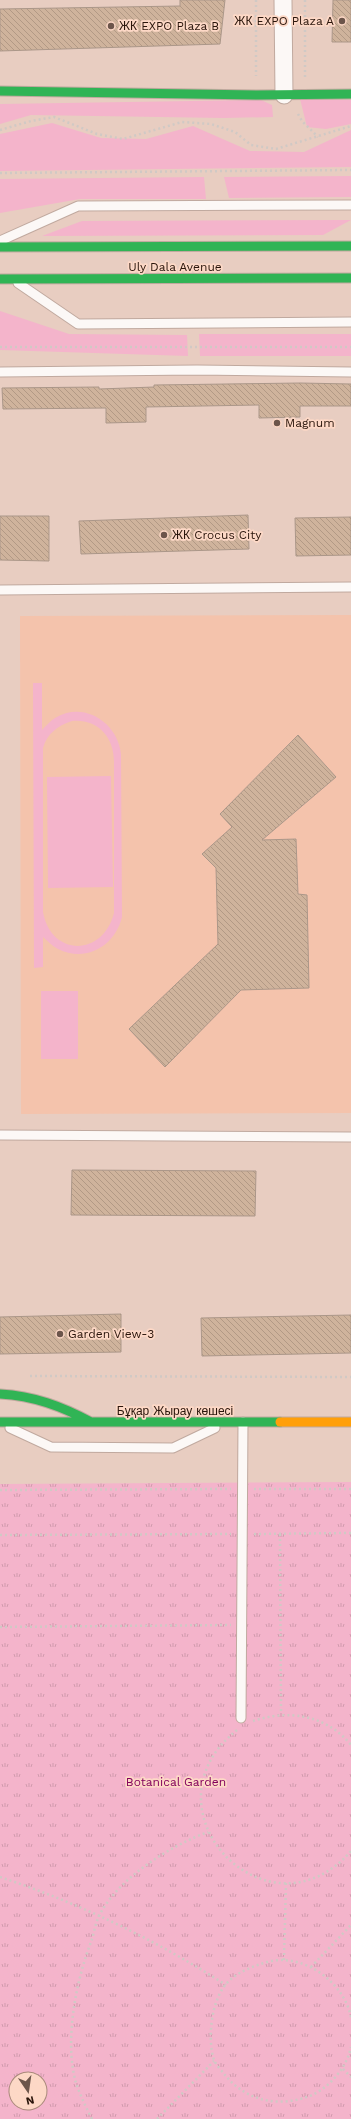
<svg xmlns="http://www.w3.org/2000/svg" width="351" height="2119" viewBox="0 0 351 2119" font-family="'Work Sans',sans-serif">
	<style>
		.built { fill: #f4c3ac }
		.grass { fill: #f4b4cb; fill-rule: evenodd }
		.park { fill: url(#park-tufts); fill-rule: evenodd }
		.building { fill: url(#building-back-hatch); stroke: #ab9789 }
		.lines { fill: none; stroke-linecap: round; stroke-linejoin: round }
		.lane-casing { stroke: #c0a99f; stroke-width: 11 }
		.street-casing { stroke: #c0a99f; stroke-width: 19 }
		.fast-casing { stroke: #c0a99f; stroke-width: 11 }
		.slow-casing { stroke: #c0a99f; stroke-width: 11 }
		.path { stroke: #d0c9c5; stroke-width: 2.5; stroke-dasharray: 2 3; stroke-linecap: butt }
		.lane { stroke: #fcf8f6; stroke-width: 9 }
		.street { stroke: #fcf8f6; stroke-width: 17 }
		.fast { stroke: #30b455; stroke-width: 9 }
		.slow { stroke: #ff9f0a; stroke-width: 9 }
		.poi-dot { fill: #6c554b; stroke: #fdd8c6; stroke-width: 1.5 }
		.labels { text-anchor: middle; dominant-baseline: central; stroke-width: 3.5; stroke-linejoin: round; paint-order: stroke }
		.poi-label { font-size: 12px; fill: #2a150b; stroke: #fdd8c6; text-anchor: start }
		.street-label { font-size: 12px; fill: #2a150b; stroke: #fdd8c6 }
		.park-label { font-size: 12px; fill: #83005c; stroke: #fdd8c6 }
	</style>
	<defs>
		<pattern id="park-tufts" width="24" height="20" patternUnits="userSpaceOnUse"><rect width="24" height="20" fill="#f4b4cb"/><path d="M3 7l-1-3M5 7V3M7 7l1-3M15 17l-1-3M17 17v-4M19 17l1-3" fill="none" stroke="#d19aad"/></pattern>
		<pattern id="building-back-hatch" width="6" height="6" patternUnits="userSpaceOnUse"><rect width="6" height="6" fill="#cfb39c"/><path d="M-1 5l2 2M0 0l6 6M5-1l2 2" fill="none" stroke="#b29985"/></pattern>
	</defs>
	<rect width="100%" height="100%" fill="#e8cdc1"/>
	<path class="built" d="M351,615V1113L21,1114L20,616Z"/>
	<path class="grass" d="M300,99L351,100V124L326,129L307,127Z
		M261,100L272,105L273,117L224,118L31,115L0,124V104Z
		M52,123L101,138L146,139L193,126L250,151L304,152L351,130V167L0,171V134Z
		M351,176V197L229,198L224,177Z
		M204,177L206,199H80L0,213V179Z
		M351,220L323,235L42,236L82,221Z
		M0,311L69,334L187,335L188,356L0,350Z
		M199,334H351V356H200Z
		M33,683H42V730C46,726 50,721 55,718C84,700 118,723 121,754L122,917C115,946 86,963 58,949C52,946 48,941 43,937V967L34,968ZM72,721C98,719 114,737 114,762V913C103,957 51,957 43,912V748C47,734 57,726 72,721Z
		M111,776L113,887L48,888L47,777Z
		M41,991H78V1059H41Z"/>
	<path class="park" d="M351,1482V2119H0V1484ZM16,2079H40V2103H16Z"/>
	<path class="building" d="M180,0H225L220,44L0,51V9L180,6Z
		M333,0H351V42H332Z
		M300,383L351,384V406H300V417L259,418V405L146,407V422L106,423V408L3,409L2,388L99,387V389L154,387V385Z
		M248,515L249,549L81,554L79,521Z
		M0,516H49V561L0,560Z
		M351,517V555L296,556L295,518Z
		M298,735L336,777L262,840L296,839L298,894L307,895L309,988L241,990L165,1067L129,1029L218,944L216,868L202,854L232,827L220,814Z
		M72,1170L256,1171L255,1216L71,1215Z
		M121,1314V1352L0,1354V1317Z
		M351,1315V1353L202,1356L201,1318Z"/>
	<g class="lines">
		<defs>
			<path id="lane" d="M0,241L78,206L351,205
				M18,283L78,324L351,322
				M0,372L197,370L351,372
				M0,590L351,587
				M0,1135L351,1137
				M10,1428L51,1447L173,1448L215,1428
				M241,1718L243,1422"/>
			<path id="street" d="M283,0L284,95"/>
			<path id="fast" d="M0,91L257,95L351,94
				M0,247L351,246
				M0,279L351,278
				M0,1394C34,1396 61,1406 91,1422
				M0,1422H280"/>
			<path id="slow" d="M280,1422H351"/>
		</defs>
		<use href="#lane" class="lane-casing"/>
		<use href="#street" class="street-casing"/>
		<use href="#fast" class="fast-casing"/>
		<use href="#slow" class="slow-casing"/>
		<path class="path" d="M256,0V76
			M305,77V0
			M298,114L302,121L318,137
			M0,130L31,121L54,117L97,134L123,139L182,122L211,124L235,132L251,145L276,149L351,126
			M0,173L351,170
			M0,347H351
			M30,1376L351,1377
			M254,1489H351
			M0,1490L231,1489
			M254,1534L351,1533
			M280,1534L281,1714
			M0,1535L231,1534
			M0,1627L231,1625
			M253,1721C288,1709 327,1715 351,1745
			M237,1730C137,1809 268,1946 351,1851
			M0,1877C79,1903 156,1940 226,1985
			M284,1960L286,1882
			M311,1967L351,1925
			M351,2017C344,1982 303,1952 267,1962C254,1966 240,1971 230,1980C211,1996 207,2039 214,2060C216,2065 222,2071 225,2075C247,2102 281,2108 312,2095C330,2087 347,2067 351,2047
			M343,2069L351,2077
			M92,2119C86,2107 80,2095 76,2083C64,2041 76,1981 91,1942C94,1934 95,1924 99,1916C118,1878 170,1846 208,1832
			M157,2119L214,2061"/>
		<use href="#lane" class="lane"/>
		<use href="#street" class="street"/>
		<use href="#fast" class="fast"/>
		<use href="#slow" class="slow"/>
	</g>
	<g class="poi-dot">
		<circle cx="342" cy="21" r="4"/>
		<circle cx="111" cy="26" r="4"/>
		<circle cx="277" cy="423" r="4"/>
		<circle cx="164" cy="535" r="4"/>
		<circle cx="60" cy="1334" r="4"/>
	</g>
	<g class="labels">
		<g class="poi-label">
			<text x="334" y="21" text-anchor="end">ЖК EXPO Plaza A</text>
			<text x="119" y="26">ЖК EXPO Plaza B</text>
			<text x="285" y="423">Magnum</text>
			<text x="172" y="535">ЖК Crocus City</text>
			<text x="68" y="1334">Garden View-3</text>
		</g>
		<g class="street-label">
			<text x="175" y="267">Uly Dala Avenue</text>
			<text x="175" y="1411">Бұқар Жырау көшесі</text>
		</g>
		<g class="park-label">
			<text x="176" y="1782">Botanical Garden</text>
		</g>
	</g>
	<g transform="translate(28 2091) rotate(167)"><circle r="19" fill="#fdd8c6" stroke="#a98a7b"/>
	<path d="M0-3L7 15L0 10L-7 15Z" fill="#6c554b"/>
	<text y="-6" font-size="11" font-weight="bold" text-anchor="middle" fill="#2a150b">N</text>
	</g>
</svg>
